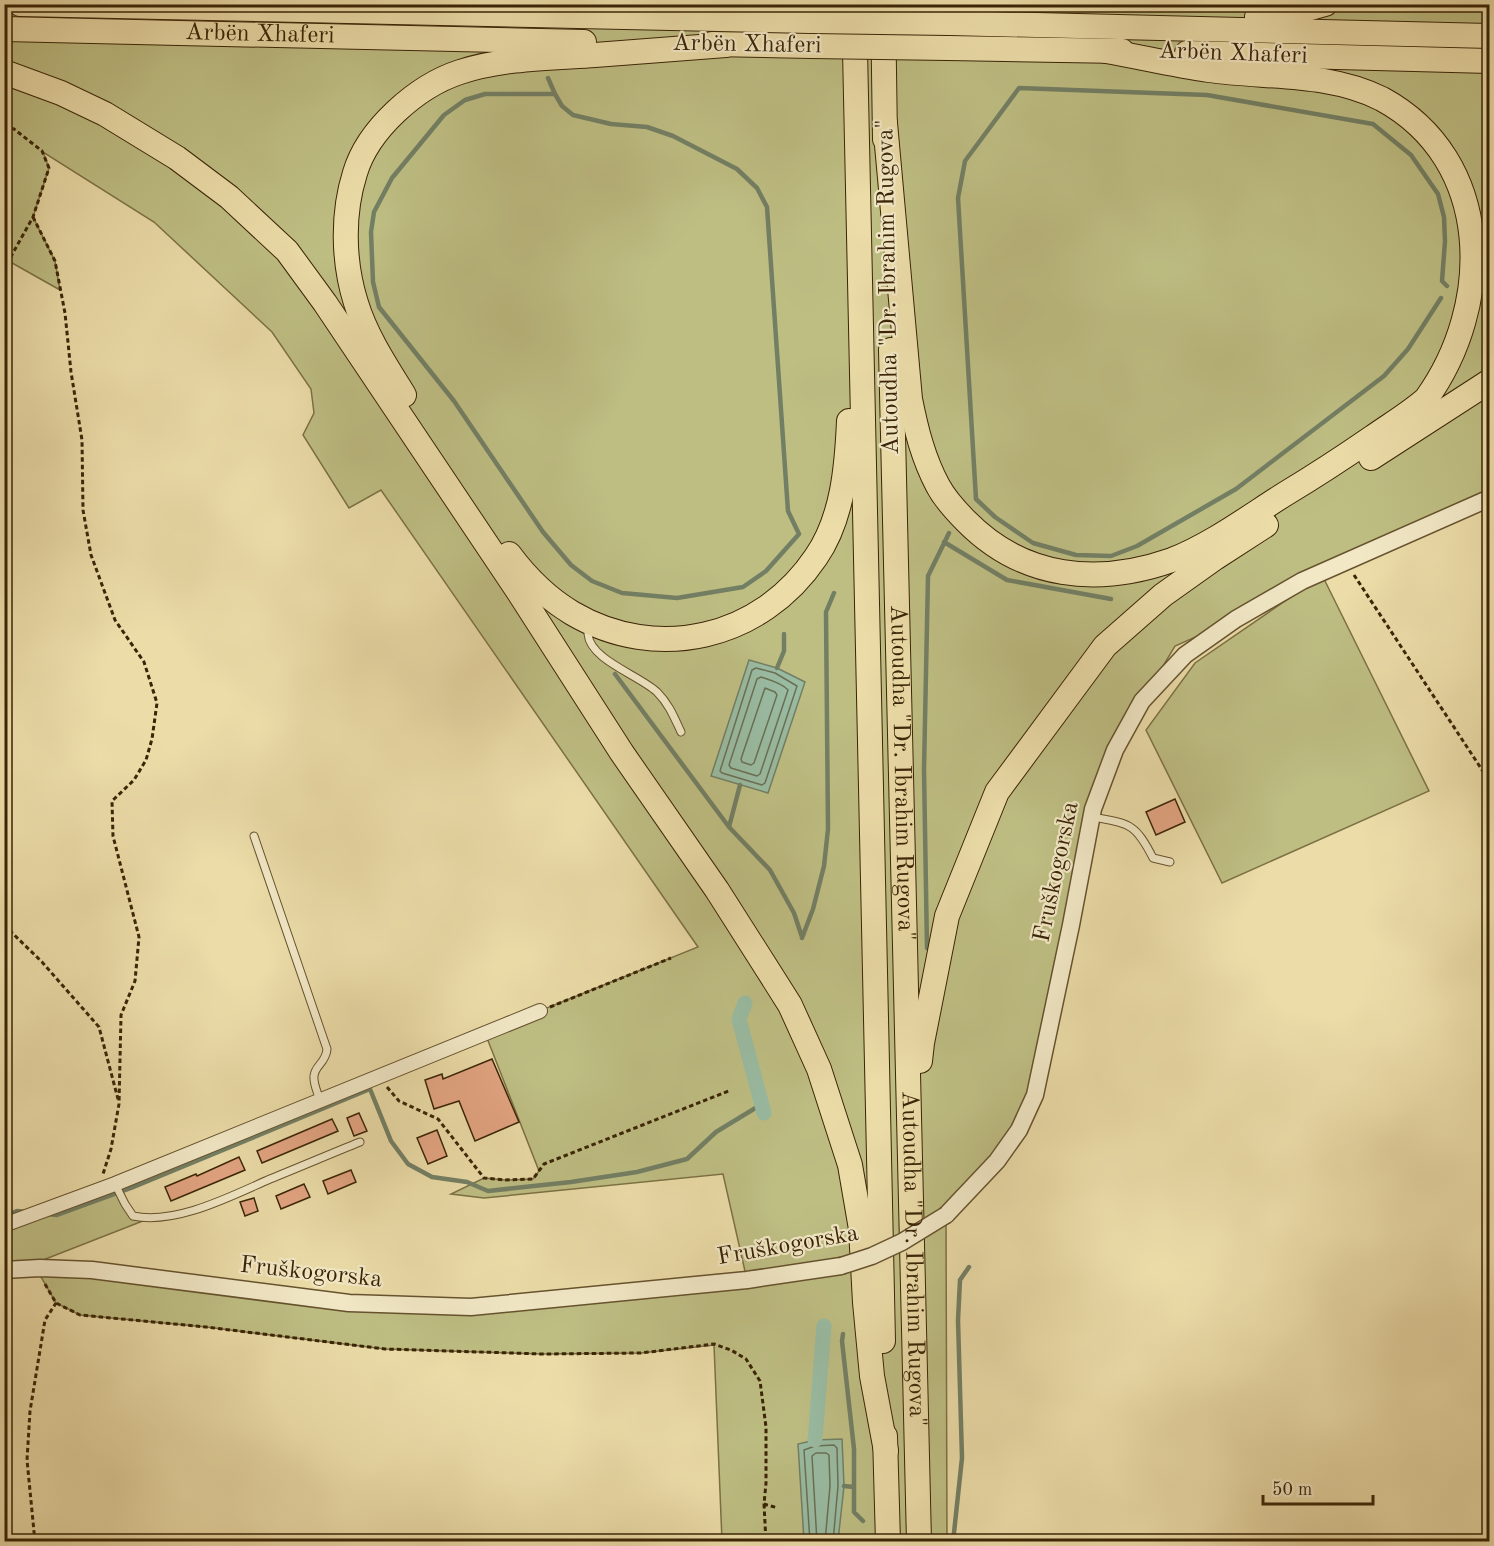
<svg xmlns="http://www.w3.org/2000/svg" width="1494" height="1546" viewBox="0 0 1494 1546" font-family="'Old Standard TT',serif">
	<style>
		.green { fill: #bebe83; stroke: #7c7144; stroke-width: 1.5 }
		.water { fill: #99bca3; stroke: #737f64; stroke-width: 1.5 }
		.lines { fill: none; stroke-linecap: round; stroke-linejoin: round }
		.shore { stroke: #6a7054; stroke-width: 1.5 }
		.stream { stroke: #737f64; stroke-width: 4.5 }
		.canal { stroke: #99bca3; stroke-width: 15 }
		.building { fill: #e3a482; stroke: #3a2406; stroke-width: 1.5 }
		.service-casing { stroke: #66522e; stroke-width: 9 }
		.minor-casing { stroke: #66522e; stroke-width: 16 }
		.tertiary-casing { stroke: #66522e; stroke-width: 19 }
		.motorway-casing { stroke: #3a2406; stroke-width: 26 }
		.path { stroke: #3a2406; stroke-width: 3; stroke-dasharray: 4.5 3; stroke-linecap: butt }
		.service { stroke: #f2e8c6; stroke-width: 7 }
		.minor { stroke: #f2e8c6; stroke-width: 14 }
		.tertiary { stroke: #f2e8c6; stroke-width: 16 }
		.motorway { stroke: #ebdca8; stroke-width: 24 }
		.tertiary-bridge-casing { stroke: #66522e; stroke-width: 19; stroke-linecap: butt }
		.motorway-bridge-casing { stroke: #3a2406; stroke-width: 26; stroke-linecap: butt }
		.tertiary-bridge { stroke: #f2e8c6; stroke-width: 16 }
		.motorway-bridge { stroke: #ebdca8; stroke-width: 24 }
		.labels { text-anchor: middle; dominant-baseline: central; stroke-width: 4.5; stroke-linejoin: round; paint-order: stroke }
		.street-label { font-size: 24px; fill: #3a2406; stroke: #f2e8c6 }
	</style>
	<rect width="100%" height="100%" fill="#ebdca8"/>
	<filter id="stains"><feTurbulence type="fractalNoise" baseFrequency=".00333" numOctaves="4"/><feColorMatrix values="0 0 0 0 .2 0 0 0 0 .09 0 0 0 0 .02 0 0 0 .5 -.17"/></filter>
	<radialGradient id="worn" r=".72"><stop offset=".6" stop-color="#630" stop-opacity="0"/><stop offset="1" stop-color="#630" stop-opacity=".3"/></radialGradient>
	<path class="green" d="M5,5H1489V495L1236,619L1175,646L1142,701L1109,748L1019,1130L946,1215L947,1541H722L714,1345L641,1353L543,1354L385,1349L206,1327L80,1315L56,1303L40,1275V1268L471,1307L747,1280L723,1174L484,1198L451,1194L484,1178L505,1180L533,1179L539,1171L485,1033L698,947L381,490L349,508L303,435L314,413L311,389L272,332L154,222L43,152L49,168L33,217L55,261L60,290L5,259Z
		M1323,577L1429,791L1222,883L1146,730L1195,663L1301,590Z
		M115,1184L133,1216L148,1219L20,1269L5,1270V1225Z"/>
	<path class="water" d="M749,660L777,668L805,682L768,793L711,776Z
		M842,1439L844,1486L838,1541H804L798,1444L815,1440Z"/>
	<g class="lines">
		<path class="shore" d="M756,668L775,673L797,686L765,783L762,785L722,773L720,771L752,670Z
			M761,677C770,680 782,683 788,690L760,774L757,776L731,768L729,765L757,679Z
			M765,688L775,692L777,695L754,763L751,765L742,762L741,759Z
			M810,1542L804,1450L815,1446L834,1445L837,1448L838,1486L833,1542
			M817,1542L812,1456L816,1453H826L829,1455L830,1486L825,1542"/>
		<path class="stream" d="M548,78L555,94L562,106L573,115L611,124L647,127L673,136L737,169L757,188L767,207L788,511L799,534L766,571L743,587L677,598L622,593L592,581L571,565L543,532L454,401L379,307L373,282L371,232L374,212L392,178L444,115L465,100L485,94H555
			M1441,298L1408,349L1384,376L1236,489L1137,546L1111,556L1076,555L1033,543L995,517L976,499L958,198L965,161L1019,88L1207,95L1373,124L1411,155L1438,194L1444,217L1445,241L1442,281L1447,286
			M944,542L1007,580L1111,599
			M777,668L784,651V634
			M615,674L729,827
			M740,785L729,827L770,870L794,913L802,937
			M802,938L813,909L824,866L828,829L826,612L834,593
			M927,948L924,770L928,576L949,533
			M46,1214L57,1215L131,1188L370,1089L391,1141L408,1164L432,1177L467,1182L488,1191L571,1182L637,1172L687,1159L716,1132L762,1104
			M4,1216L17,1211L26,1212
			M843,1334L842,1341L854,1449V1487L844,1486
			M854,1487V1512L863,1521
			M953,1542L962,1458L958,1320L960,1280L969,1267"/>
		<path class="canal" d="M745,1003L739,1019L764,1113
			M815,1440L824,1326"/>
	</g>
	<path class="building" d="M1175,799L1185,822L1156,835L1146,812Z
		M492,1059L519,1122L475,1141L459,1101L434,1109L425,1080L442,1074L443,1079Z
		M359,1113L367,1131L354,1136L347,1118Z
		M332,1119L338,1131L262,1163L257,1151Z
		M437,1130L447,1156L428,1164L417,1138Z
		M239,1157L245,1170L171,1201L165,1187L196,1174L197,1176Z
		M351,1170L356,1182L328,1194L323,1181Z
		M304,1184L310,1197L281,1209L276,1196Z
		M254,1198L258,1211L245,1216L240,1202Z"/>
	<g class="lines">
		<defs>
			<path id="service" d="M592,626L588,634C590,660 639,675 657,692C669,704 674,717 681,732
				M1093,817C1130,824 1135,823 1153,858L1170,862
				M254,836L327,1049C326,1063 315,1065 314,1076C313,1084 318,1093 320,1101
				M115,1184L125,1204L133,1216C176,1225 231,1196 270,1179C300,1167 330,1154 360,1142"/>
			<path id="minor" d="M4,1225L115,1184L540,1011"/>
			<path id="tertiary" d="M946,1215L997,1161L1019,1130L1035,1095L1071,925L1093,809L1115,750L1142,701L1185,655L1236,619L1302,581L1490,498
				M4,1270L40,1268L92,1270L349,1303L471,1307L747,1280L841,1266"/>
			<g id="motorway">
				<path d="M20,4L811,21"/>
				<path d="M854,4L883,1341"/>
				<path d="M883,4L885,139"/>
				<path d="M1257,17L1282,16L1325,4"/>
				<path d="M949,23L1490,36"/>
				<path id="s1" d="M4,29L584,42"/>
				<path d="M712,44L811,46"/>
				<path d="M948,48L1122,51"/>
				<path d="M1187,53L1490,61"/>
				<path d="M4,72L61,93L105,114L177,158L229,197L287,251L325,303L518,591L622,753L717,890L766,967L790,1005L819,1069L850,1165L861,1229L865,1302L872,1376L886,1451"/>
				<path d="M885,123L910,399C916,429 923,458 938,486C945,499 956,511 966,521C1023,579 1098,586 1172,560C1211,545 1250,516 1285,494C1315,476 1344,457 1373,437C1390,425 1410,413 1426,399C1494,305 1494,160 1382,99C1329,72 1266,78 1209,70C1174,65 1140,57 1106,51"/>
				<path id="s2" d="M891,350L919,1542"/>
				<path d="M404,395C386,366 366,336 356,303C343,262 342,214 355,173C368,129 417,86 460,72C503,58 550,58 595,55C639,52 682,48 726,45"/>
				<path d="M1371,458L1490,381"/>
				<path d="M509,554C526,577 547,598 572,613C657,663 761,639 816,557C843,518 847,466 849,421"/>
				<path d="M920,1061L922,1043L947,916L997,792L1105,646L1163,595L1215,558L1266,525"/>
				<path d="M885,1436L888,1542"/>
			</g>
		</defs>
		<use href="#service" class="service-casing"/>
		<use href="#minor" class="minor-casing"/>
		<use href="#tertiary" class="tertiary-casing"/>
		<use href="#motorway" class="motorway-casing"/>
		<path class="path" d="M4,127L14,129L42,151L49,168L33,217L4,269
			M33,217L55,261L65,313L71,372L82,440L83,510L91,555L115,620L144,662L157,703L152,739L146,760L134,780L112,801L113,836L139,937L135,981L121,1015L119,1104L111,1149L103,1174
			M1354,575L1490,782
			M4,925L42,962L99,1027L118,1099
			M550,1007L671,958
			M387,1087L399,1101L438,1119L484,1178L505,1180L533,1179L544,1164L731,1090
			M45,1284L56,1303L80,1315L206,1327L385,1349L543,1354L641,1353L714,1344L731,1350L746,1359L760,1381L766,1427V1483L764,1504L778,1508
			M764,1504L766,1542
			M35,1542L27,1460L30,1411L45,1320L56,1303"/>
		<use href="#service" class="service"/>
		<use href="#minor" class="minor"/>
		<use href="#tertiary" class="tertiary"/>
		<use href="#motorway" class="motorway"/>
		<defs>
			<path id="tertiary-bridge" d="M841,1266L872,1256L902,1242L946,1215"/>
			<path id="motorway-bridge" d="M811,21L949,23
				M811,46L948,48"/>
		</defs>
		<use href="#tertiary-bridge" class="tertiary-bridge-casing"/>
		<use href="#motorway-bridge" class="motorway-bridge-casing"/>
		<use href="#tertiary-bridge" class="tertiary-bridge"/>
		<use href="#motorway-bridge" class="motorway-bridge"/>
	</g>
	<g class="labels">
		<g class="street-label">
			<text stroke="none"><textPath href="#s1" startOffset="256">Arbën Xhaferi</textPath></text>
			<text transform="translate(747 45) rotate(1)">Arbën Xhaferi</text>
			<text transform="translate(1233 54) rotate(2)">Arbën Xhaferi</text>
			<text transform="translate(889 287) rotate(-91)">Autoudha "Dr. Ibrahim Rugova"</text>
			<text stroke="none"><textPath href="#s2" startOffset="423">Autoudha "Dr. Ibrahim Rugova"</textPath></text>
			<text transform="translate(1057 872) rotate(-78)">Fruškogorska</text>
			<text transform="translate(788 1246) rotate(-10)">Fruškogorska</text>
			<text stroke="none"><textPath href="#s2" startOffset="909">Autoudha "Dr. Ibrahim Rugova"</textPath></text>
			<text transform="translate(311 1273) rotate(6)">Fruškogorska</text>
		</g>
	</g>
	<rect width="1494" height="1546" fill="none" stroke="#ebdca8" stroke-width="24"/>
	<rect x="6" y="6" width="1482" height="1534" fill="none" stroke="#3a2406" stroke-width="3"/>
	<rect x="12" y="12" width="1470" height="1522" fill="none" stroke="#3a2406" stroke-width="1.5"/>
	<path d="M1263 1495v9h110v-9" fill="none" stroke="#3a2406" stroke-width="3"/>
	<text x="1272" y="1495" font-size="18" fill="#3a2406" stroke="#f2e8c6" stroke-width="4.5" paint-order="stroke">50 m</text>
	<rect width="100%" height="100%" filter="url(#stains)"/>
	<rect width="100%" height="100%" fill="url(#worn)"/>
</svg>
